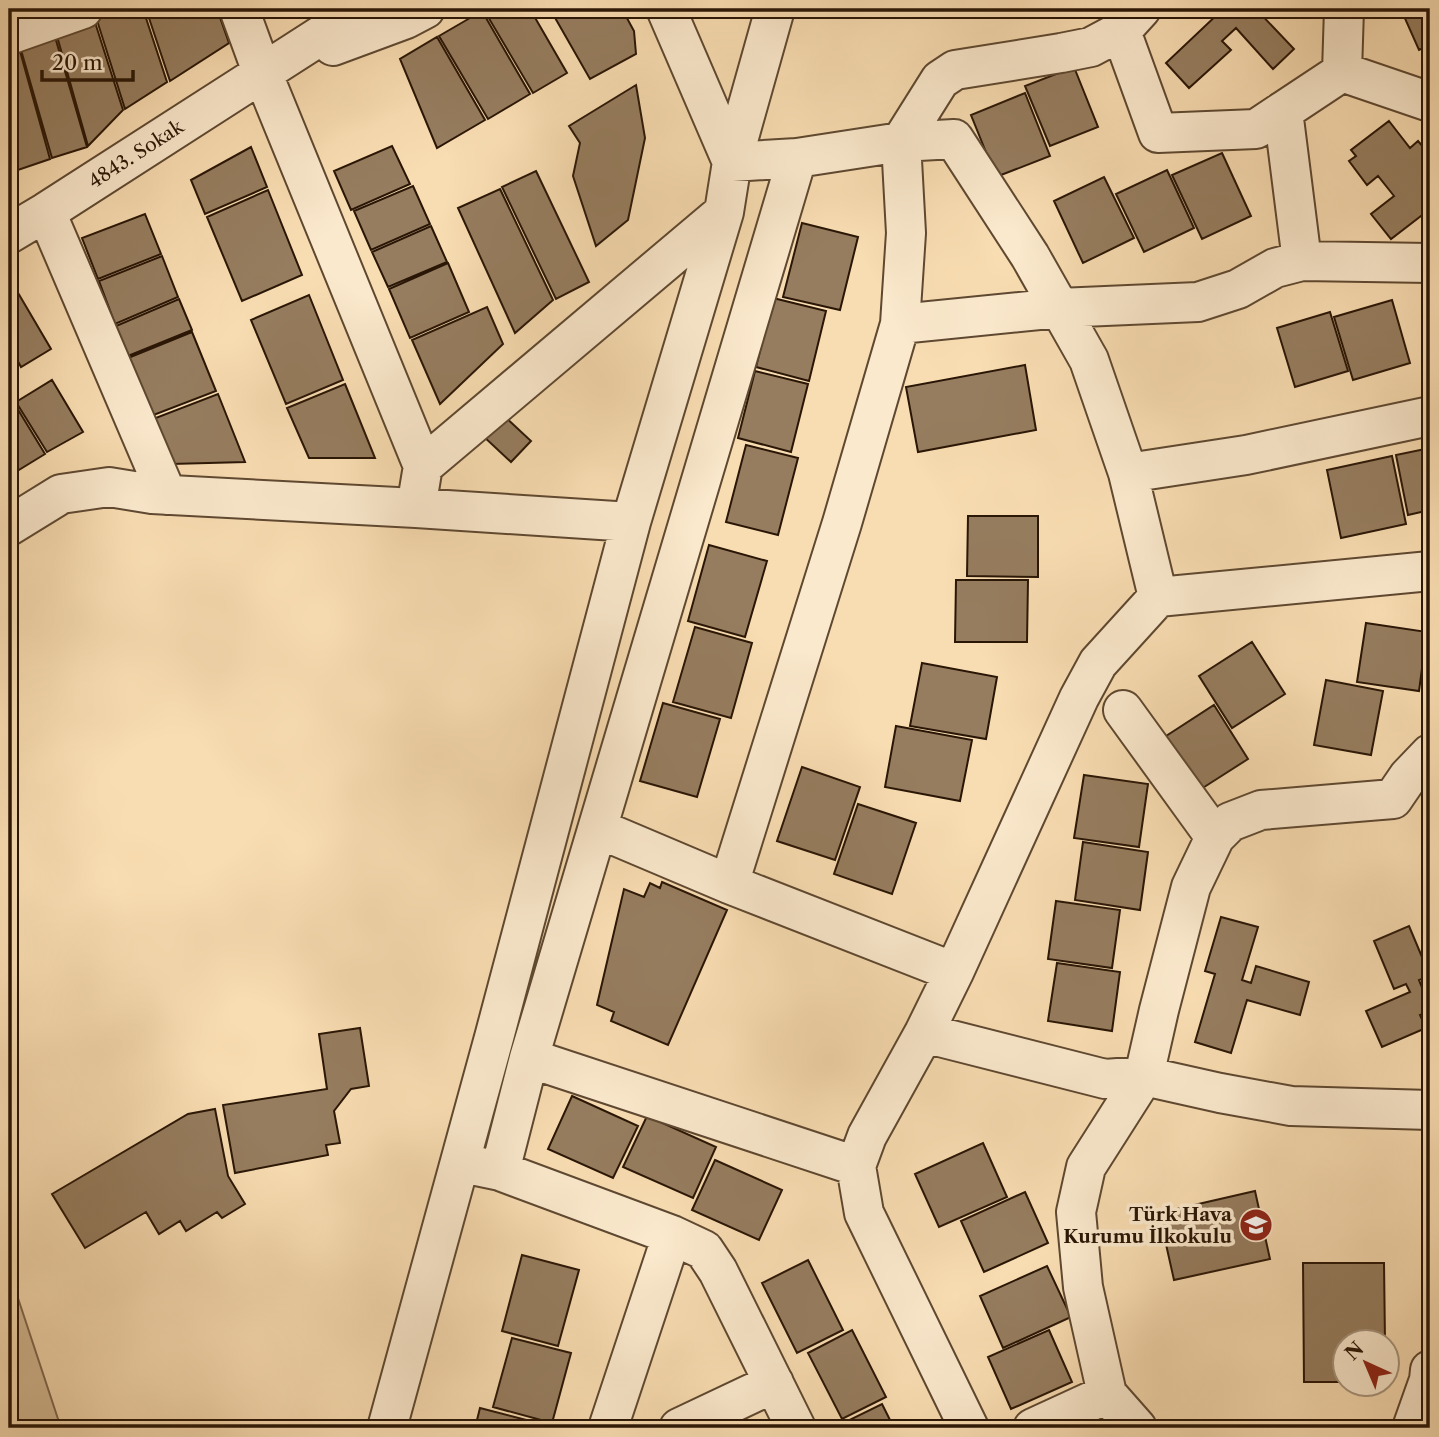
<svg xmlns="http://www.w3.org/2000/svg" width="1439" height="1437" viewBox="0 0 1439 1437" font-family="'Libre Caslon Text',serif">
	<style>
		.green { fill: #d6bb95; stroke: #80684e; stroke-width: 2 }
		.building { fill: #967d5f; stroke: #2a1606; stroke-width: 2 }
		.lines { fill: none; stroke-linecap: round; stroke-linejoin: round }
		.minor-casing { stroke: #5e4831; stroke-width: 42 }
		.minor { stroke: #fbe9cd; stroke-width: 38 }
		.labels { text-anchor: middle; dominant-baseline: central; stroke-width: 7; stroke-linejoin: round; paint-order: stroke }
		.street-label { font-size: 19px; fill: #2a1606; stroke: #fbe9cd }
		.poi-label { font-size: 19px; font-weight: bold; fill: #2a1606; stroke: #fbe9cd; text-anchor: end }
	</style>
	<rect width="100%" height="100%" fill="#f9ddb2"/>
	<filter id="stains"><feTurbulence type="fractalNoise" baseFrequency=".00286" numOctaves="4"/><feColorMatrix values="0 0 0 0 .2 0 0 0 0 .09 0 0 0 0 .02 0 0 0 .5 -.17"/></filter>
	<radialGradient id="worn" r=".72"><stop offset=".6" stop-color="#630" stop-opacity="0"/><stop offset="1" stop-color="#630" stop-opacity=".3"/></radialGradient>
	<path class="green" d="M9,1271L61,1428H9Z"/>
	<path class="building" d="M110,9H143L167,82L125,109L95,14Z
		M146,9H217L229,43L170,81Z
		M486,9H530L567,73L533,93L484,10Z
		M550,9H622L634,31L636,54L590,79Z
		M1219,9H1256L1294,49L1273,69L1236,28L1222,41L1231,50L1189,88L1166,63L1221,11Z
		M1407,9H1430V45L1419,50L1403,14L1408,11Z
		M482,11L530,94L488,119L439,36Z
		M93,16L123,110L88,146L55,29Z
		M53,30L87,147L52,158L19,43Z
		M437,37L485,120L437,148L400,59Z
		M18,44L50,159L15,171L9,152V47Z
		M1074,67L1098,127L1050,146L1025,86Z
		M636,85L645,138L628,220L596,246L573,176L580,143L569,126Z
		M1025,93L1050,156L996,177L971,115Z
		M1389,121L1410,148L1418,141L1424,148L1430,143V209L1391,239L1371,214L1394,196L1378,176L1367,185L1349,161L1356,156L1351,150Z
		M392,146L410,184L351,210L334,171Z
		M251,147L267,187L205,214L191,180Z
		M1222,153L1251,216L1202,239L1172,175Z
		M1167,170L1194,228L1144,252L1116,194Z
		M536,171L589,282L556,299L502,187Z
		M1104,177L1134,238L1083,263L1054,201Z
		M413,186L430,224L371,250L354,211Z
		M500,189L553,300L515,333L458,208Z
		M268,190L302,275L242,301L207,217Z
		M145,214L161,254L98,279L82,238Z
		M802,223L858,237L840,310L783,297Z
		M431,226L447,262L388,287L372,252Z
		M162,256L178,297L115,324L99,281Z
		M448,263L469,312L410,338L389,289Z
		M14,286L51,349L21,367L9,345V289Z
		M309,295L343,380L286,404L251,320Z
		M773,298L826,311L809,381L756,367Z
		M179,299L192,330L128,356L116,326Z
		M1392,300L1410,363L1353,380L1334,317Z
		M487,307L503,344L440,404L412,340Z
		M1330,312L1348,371L1295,387L1277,328Z
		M192,332L216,391L151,416L128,358Z
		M1025,365L1036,430L918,452L906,387Z
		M755,371L808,384L791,452L738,438Z
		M52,380L83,432L47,452L16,402Z
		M345,384L375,458H309L287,408Z
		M218,394L245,462L171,464L153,419Z
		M14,403L45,454L9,476V406Z
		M502,414L531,441L511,462L482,435Z
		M746,445L798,458L778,535L726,522Z
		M1430,448V510L1408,515L1396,455Z
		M1392,456L1406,524L1341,538L1327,470Z
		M968,516H1038V577L967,576Z
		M709,545L767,561L745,637L688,621Z
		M956,580H1028L1027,642H955Z
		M1366,623L1427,632L1419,691L1357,682Z
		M695,627L752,643L731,718L673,702Z
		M1252,642L1285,694L1232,728L1199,676Z
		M922,663L997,677L986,739L910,726Z
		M1326,680L1383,691L1371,755L1314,745Z
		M663,703L720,719L697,797L640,781Z
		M1214,705L1248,759L1198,791L1163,738Z
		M896,726L972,740L960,801L885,787Z
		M802,767L860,787L835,860L777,841Z
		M1084,775L1148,784L1139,847L1074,838Z
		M858,804L916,823L892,894L834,874Z
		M1083,842L1148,852L1140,910L1075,900Z
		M662,882L727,910L668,1045L611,1021L614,1012L597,1005L624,889L644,897L650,883L660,888Z
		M1056,901L1120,910L1112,968L1048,959Z
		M1221,917L1258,927L1242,980L1251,983L1256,966L1309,982L1300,1015L1247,1000L1231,1053L1195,1042L1215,974L1205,971Z
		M1409,926L1430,976L1419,980L1423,990L1430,987V1011L1420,1015L1426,1028L1382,1047L1366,1011L1410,992L1406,984L1394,989L1374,941Z
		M1057,963L1120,972L1112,1031L1048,1021Z
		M360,1028L369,1086L351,1089L334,1111L340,1143L326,1145L328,1155L235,1173L223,1105L327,1089L319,1034Z
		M572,1096L638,1126L613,1178L548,1149Z
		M215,1109L228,1176L245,1204L222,1218L217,1212L186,1231L180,1221L159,1234L146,1212L85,1248L52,1194L188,1114Z
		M647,1116L716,1147L693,1198L623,1167Z
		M983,1143L1007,1197L939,1227L915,1174Z
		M715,1160L782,1190L759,1240L692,1210Z
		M1255,1191L1270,1259L1174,1280L1159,1213Z
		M1025,1192L1048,1243L984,1272L961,1221Z
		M522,1255L579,1270L558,1346L502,1331Z
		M808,1260L843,1330L797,1353L762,1283Z
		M1303,1263H1384L1385,1342H1344V1382H1304Z
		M1047,1266L1071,1317L1003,1348L980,1296Z
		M852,1330L886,1397L842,1419L808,1353Z
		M1049,1330L1072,1382L1011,1409L988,1357Z
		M512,1338L571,1353L552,1423L493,1407Z
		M882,1404L894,1428H835V1427Z
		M480,1408L542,1424L541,1428H475Z"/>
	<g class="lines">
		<defs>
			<path id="minor" d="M239,9L262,72L423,466L416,508
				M666,9L732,162L797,158L901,142L954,139L1030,256L1089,360L1128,473L1158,597
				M1121,31L1158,133L1256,129L1342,72L1344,9
				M9,35L83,9
				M333,46L406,19L425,9
				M1342,72L1430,102
				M1283,111L1302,261
				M46,212L167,495
				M9,234L46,212L362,9
				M900,324L1059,308L1198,302L1238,289L1275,268L1302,261L1430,263
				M423,466L724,212
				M1128,473L1246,455L1430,416
				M9,526L61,494L109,487L152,494L416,508L631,522
				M1123,710L1215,837L1191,887L1159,1010L1144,1076L1086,1167L1076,1212L1083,1287L1107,1394L1137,1428
				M599,829L729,884L954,972
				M1215,837L1230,822L1261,810L1393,799L1408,777L1430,754
				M729,884L842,523L900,324L906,233L901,142L940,80L955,70L1061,53L1091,47L1121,31L1141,9
				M924,1033L1105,1079L1144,1076L1220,1093L1291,1106L1430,1110
				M529,1058L856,1166
				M476,1166L500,1171L672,1235L704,1250L718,1271L796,1428
				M500,1171L529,1058L797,158
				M387,1428L495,1034L631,522L724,212L732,162L775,9
				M608,1428L672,1235
				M679,1428L774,1383
				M969,1428L864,1213L856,1166L867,1136L924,1033L954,972L1079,698L1098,663L1158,597L1430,571
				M1033,1428L1107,1394
				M1412,1428L1429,1380L1430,1370"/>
		</defs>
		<use href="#minor" class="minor-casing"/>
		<use href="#minor" class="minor"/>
	</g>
	<defs>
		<symbol id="school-disc" viewBox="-11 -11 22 22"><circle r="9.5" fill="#8f2418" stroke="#fbe9cd"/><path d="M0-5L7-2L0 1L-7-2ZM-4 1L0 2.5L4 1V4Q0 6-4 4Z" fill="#fff"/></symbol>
	</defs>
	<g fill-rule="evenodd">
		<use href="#school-disc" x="1237" y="1206" width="38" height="38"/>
	</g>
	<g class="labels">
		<g class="street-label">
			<text transform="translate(136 154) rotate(-33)">4843. Sokak</text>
		</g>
		<g class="poi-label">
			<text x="1232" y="1214">Türk Hava<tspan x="1232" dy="22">Kurumu İlkokulu</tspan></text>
		</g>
	</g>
	<rect width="1439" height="1437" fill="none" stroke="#f9ddb2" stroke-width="35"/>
	<rect x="10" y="10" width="1418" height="1416" fill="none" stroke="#2a1606" stroke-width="3.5"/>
	<rect x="18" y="18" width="1404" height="1402" fill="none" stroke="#2a1606" stroke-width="2"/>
	<g transform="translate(1366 1363) rotate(316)"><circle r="33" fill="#fbe9cd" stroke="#a7957d" stroke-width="2"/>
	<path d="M0-5L12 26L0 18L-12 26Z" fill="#8f2418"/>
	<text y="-10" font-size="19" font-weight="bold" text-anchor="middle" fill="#2a1606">N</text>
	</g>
	<path d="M42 70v10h91v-10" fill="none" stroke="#2a1606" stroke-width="3.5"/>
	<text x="52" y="70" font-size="21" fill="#2a1606" stroke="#fbe9cd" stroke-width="5" paint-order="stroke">20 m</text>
	<rect width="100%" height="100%" filter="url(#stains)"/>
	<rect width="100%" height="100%" fill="url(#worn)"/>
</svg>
